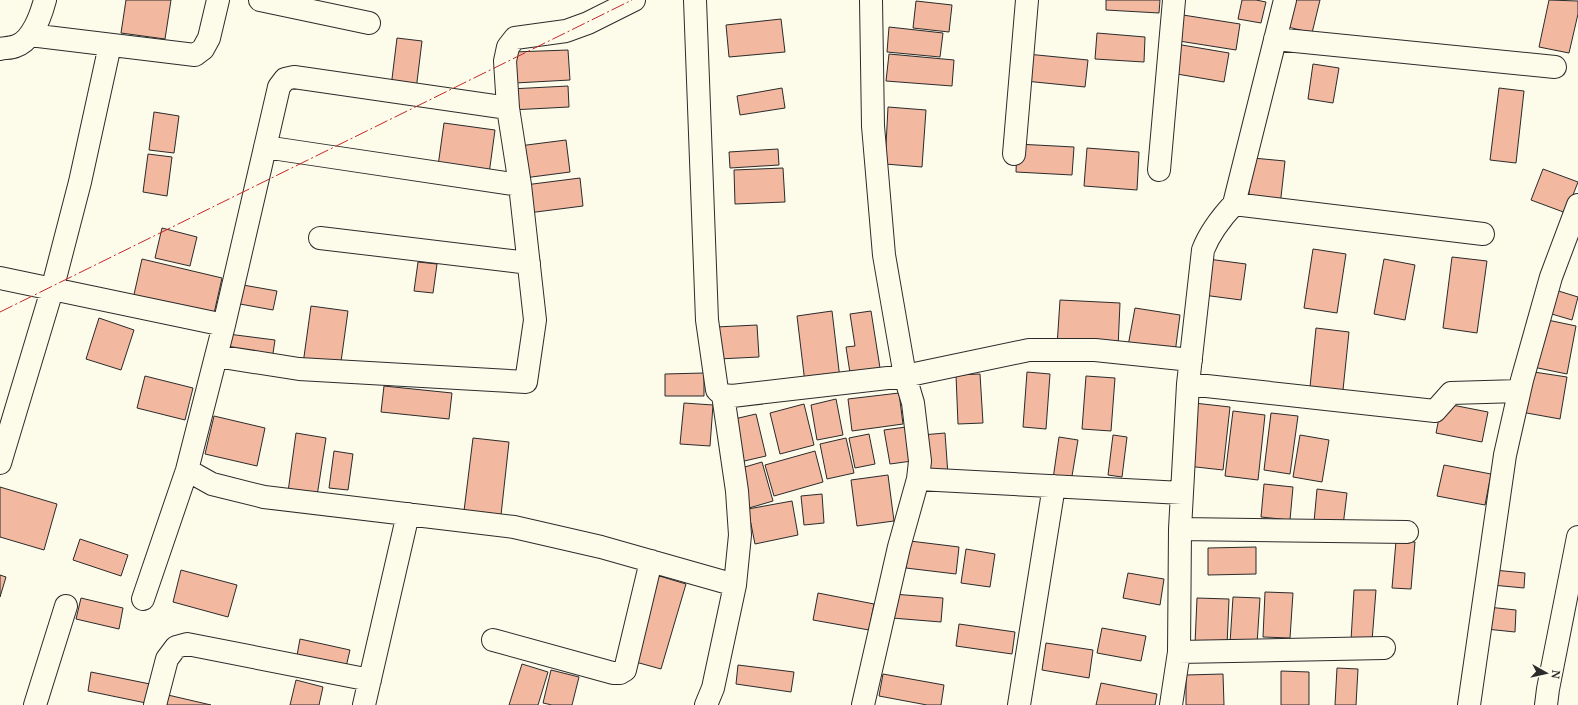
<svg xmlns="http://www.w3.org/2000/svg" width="1578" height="705" viewBox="0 0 1578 705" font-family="'Noto Serif',serif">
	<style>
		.building { fill: #f2b8a0; stroke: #2b2b2b }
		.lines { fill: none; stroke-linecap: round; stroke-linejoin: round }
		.minor-casing { stroke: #2b2b2b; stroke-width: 24 }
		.minor { stroke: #fdfbea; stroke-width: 22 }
		.power { stroke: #c62828; stroke-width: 1; stroke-dasharray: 14 3 2 3; stroke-linecap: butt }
	</style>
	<rect width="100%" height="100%" fill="#fdfbea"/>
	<path class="building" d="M126,0H171L165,39L121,33Z
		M1106,0H1160L1159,13L1106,10Z
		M1242,0H1256L1266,2L1261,23L1238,19Z
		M1286,0H1320L1312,33L1280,25Z
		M1549,0L1578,1V14L1569,53L1539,47Z
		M916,1L952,5L949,32L913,28Z
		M1183,15L1240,24L1236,50L1179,41Z
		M781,19L785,52L729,57L726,25Z
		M889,27L943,33L940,57L887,52Z
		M1097,33L1145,37L1144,62L1095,59Z
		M397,38L422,41L416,90L391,87Z
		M1176,44L1229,53L1224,82L1171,73Z
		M568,50L570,80L515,83L513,52Z
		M889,54L954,60L952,86L886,81Z
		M1027,54L1088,60L1085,87L1025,81Z
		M1313,64L1339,68L1333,103L1308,99Z
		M568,86L569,107L511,110L510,89Z
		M782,88L785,108L740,115L737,96Z
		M1499,88L1524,91L1516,163L1490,160Z
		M888,107L926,110L922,167L885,164Z
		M154,112L179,116L174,153L149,150Z
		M444,123L495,130L489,174L438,166Z
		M566,140L570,172L524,178L519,146Z
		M1017,144L1074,147L1072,175L1016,172Z
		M1087,148L1139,152L1137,190L1084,186Z
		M778,149L779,165L730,168L729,152Z
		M148,154L172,157L167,196L143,192Z
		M1253,158L1285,161L1280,206L1248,202Z
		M783,168L785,202L735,204L734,170Z
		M1543,169L1578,182L1566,213L1531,200Z
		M580,178L583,206L528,213L525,185Z
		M162,228L197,237L190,266L155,258Z
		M1313,249L1346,254L1337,313L1304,308Z
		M1452,257L1487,261L1477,333L1443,328Z
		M142,259L222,278L213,318L133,299Z
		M1208,259L1246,264L1241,300L1203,295Z
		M1384,259L1415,265L1405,320L1374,314Z
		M418,262L437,264L433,293L414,291Z
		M243,285L277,291L273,310L240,304Z
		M1552,289L1578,297L1572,320L1545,312Z
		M1060,300L1120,303L1118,348L1057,346Z
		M311,306L348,311L340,369L303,364Z
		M1135,308L1180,315L1175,353L1128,346Z
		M832,311L840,379L805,383L797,316Z
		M871,311L880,368L850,373L846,347L855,346L850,314Z
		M99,318L134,330L121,370L86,359Z
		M1543,319L1576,326L1567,374L1533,367Z
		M757,325L759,357L718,359L716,327Z
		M1316,328L1349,332L1343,390L1310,387Z
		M228,334L275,340L272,360L225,354Z
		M1527,371L1567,377L1560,419L1521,412Z
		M1027,372L1050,374L1046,429L1023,427Z
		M704,373V396H665V374Z
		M980,374L983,423L958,424L956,375Z
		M145,376L193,388L185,420L137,408Z
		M1086,376L1115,378L1111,431L1082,429Z
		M384,386L452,393L449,419L381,412Z
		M899,393L903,424L852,431L848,399Z
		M836,399L843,435L817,440L811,405Z
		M684,403L713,405L710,446L680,444Z
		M1194,403L1230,407L1223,470L1187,466Z
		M1442,403L1488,412L1482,442L1436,433Z
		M804,404L814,445L780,454L770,413Z
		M1233,411L1265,415L1258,480L1225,476Z
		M1271,413L1298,416L1290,474L1264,470Z
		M756,414L766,456L740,462L730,420Z
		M214,416L265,428L257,466L205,454Z
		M906,427L912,461L890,464L884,430Z
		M296,433L326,438L317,496L288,492Z
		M945,433L948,475L925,476L922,435Z
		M869,434L875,464L855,468L849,438Z
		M1113,435L1127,437L1122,477L1108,475Z
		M1300,435L1329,440L1322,482L1293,477Z
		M1059,437L1078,440L1071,482L1053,479Z
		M473,438L509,442L501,515L464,511Z
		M846,438L854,473L827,479L820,444Z
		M334,451L353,454L348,490L329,488Z
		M815,451L823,482L774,496L765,465Z
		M762,462L773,501L749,508L738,469Z
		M1444,465L1491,474L1485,505L1437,496Z
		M888,475L894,521L857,526L851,480Z
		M1264,484L1293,487L1290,520L1261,517Z
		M0,487L57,504L44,550L0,537Z
		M1317,489L1347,493L1343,526L1314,522Z
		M822,494L824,523L804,525L801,496Z
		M792,501L798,535L755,544L748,509Z
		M80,539L128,555L121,576L73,560Z
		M910,541L959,547L956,574L906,568Z
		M1396,541L1415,542L1411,589L1392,588Z
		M1256,547V574L1208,575V548Z
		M966,549L995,554L990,587L961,583Z
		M181,570L237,585L228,617L173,602Z
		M1494,570L1525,573L1524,588L1492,585Z
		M1128,573L1164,579L1160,605L1123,598Z
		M0,575L6,577L0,597Z
		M656,575L686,584L661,669L632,661Z
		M1354,590H1376L1372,641L1351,640Z
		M1265,592L1293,593L1290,638L1263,637Z
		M818,593L874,604L869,630L813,620Z
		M893,594L943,598L941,622L892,618Z
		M1233,597L1260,598L1257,644L1230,643Z
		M81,598L123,608L119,629L76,619Z
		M1197,598L1229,599L1227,646L1195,644Z
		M1488,607L1516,610L1515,632L1486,629Z
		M959,624L1015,632L1012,654L956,646Z
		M1102,628L1146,636L1141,661L1097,653Z
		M300,639L350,650L345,671L296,661Z
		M1046,643L1093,650L1089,678L1042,670Z
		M522,664L548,672L538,705H509Z
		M738,665L794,672L791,692L736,684Z
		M1337,668L1358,669L1356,705H1335Z
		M551,670L579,677L572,705H552L543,703Z
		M1281,671L1309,672V705H1281Z
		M91,672L150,684L146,703L88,691Z
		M883,674L944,685L941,705H927L879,696Z
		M1223,674L1224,705H1186V675Z
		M296,680L323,687L319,705H290Z
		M1101,683L1157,694L1155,705H1096Z
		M168,695L211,705H166Z"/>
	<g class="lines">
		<defs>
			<path id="minor" d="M260,0L369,23
				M695,0L707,320L717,390L723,395L732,396L905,376L1029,350H1095L1191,360
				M30,35L195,55L203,49L209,38L218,0
				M1275,39L1555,67
				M0,49C5,48 11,48 16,46C32,41 41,15 45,0
				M265,147L520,185
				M1014,154L1027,0
				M1159,170L1174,0
				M1234,204L1483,234
				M320,238L529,263
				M0,278L224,325
				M216,356L299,369L526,382L535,320L520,185L508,108L505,61L508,47L515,38L566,31L588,23L634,0
				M1188,384L1435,411L1451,393L1519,391
				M0,463L52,290L80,182L110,45
				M187,470L212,484L264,497L514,527L601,547L735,585
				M918,479L1182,493
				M1180,529L1407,532
				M143,599L187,470L224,325L279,87L285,79L294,77L508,108
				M493,640L613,673H620L625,670L651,561
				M1179,652L1384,648
				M35,705L66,606
				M155,705L167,659L176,647L187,644L370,680
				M364,705L408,514
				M706,705L713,688L735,585L740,535L737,491L723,395
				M863,705L899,547L918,479L920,461L913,403L905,376L884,255L873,126L871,0
				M1019,705L1054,486
				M1171,705L1179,652L1180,529L1188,384L1203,250C1210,232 1221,218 1234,204L1285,0
				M1469,705L1505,455L1522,380L1551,277L1578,205
				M1546,705L1548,689L1578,537"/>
		</defs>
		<use href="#minor" class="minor-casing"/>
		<use href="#minor" class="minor"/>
		<path class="power" d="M0,312L632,0"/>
	</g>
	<g transform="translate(1546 673) rotate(98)" stroke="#fdfbea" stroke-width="3" paint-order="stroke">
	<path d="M0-3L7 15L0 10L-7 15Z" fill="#2b2b2b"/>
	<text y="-6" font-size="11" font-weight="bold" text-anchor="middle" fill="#2b2b2b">N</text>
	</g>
</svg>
